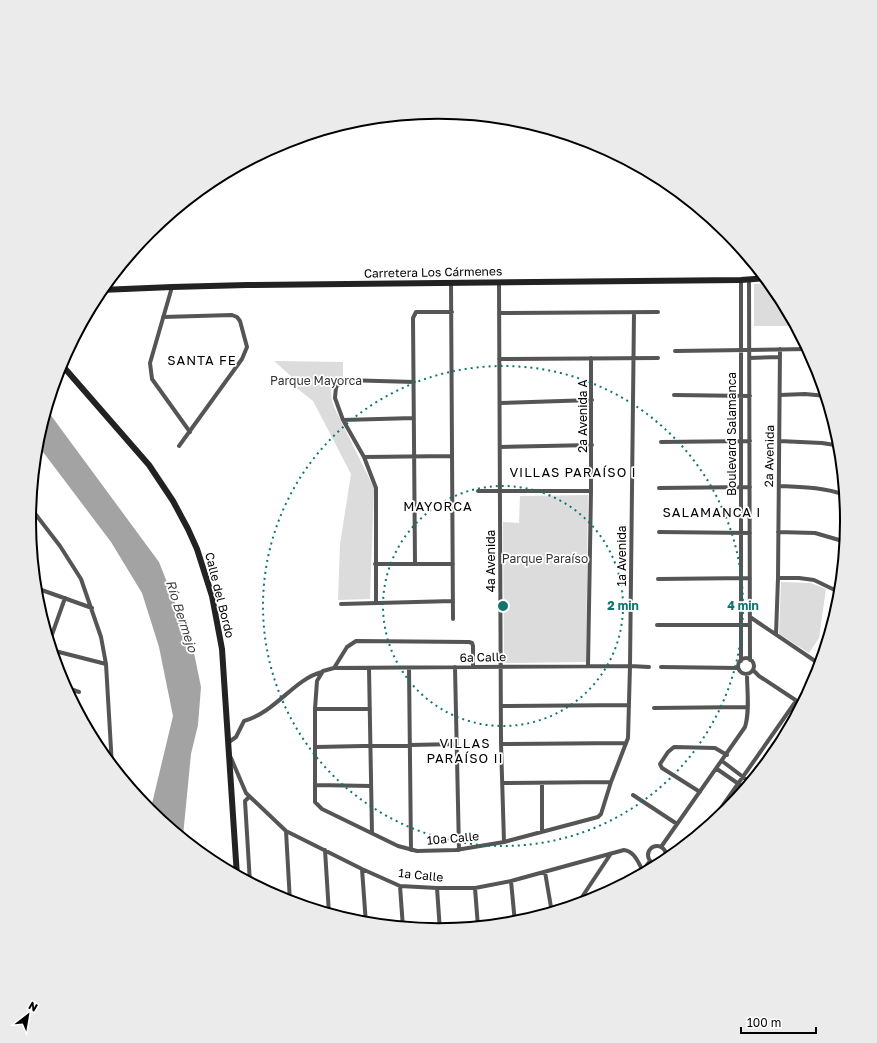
<svg xmlns="http://www.w3.org/2000/svg" width="877" height="1043" viewBox="0 0 877 1043" font-family="'Golos Text',sans-serif">
	<style>
		.green { fill: #dcdcdc }
		.water { fill: #a3a3a3 }
		.lines { fill: none; stroke-linecap: round; stroke-linejoin: round }
		.street { stroke: #555; stroke-width: 4 }
		.secondary { stroke: #222; stroke-width: 6 }
		.ring { fill: none; stroke: #0f766e; stroke-width: 2; stroke-dasharray: 2 4 }
		.labels { text-anchor: middle; dominant-baseline: central; stroke-width: 3.5; stroke-linejoin: round; paint-order: stroke }
		.street-label { font-size: 12px; fill: #000; stroke: #fff }
		.park-label { font-size: 12px; fill: #333; stroke: #fff }
		.neighbourhood-label { font-size: 13px; letter-spacing: 1px; fill: #000; stroke: #fff }
		.water-label { font-size: 13px; font-style: italic; fill: #444; stroke: #fff }
		.rim { fill: none; stroke: #000; stroke-width: 2 }
		.centre { fill: #0f766e; stroke: #fff; stroke-width: 2 }
		.ring-label { font-size: 12px; text-anchor: middle; font-weight: bold; fill: #0f766e; stroke: #fff; stroke-width: 3.5; stroke-linejoin: round; paint-order: stroke }
	</style>
	<rect width="100%" height="100%" fill="#fff"/>
	<path class="green" d="M770,283L779,294L796,326H754V284Z
		M274,361L343,362V378C328,384 330,394 334,407L374,488L370,599L338,600L340,544L351,474L313,401L289,382L292,377Z
		M588,495L586,662L504,663L503,522L519,523L520,496Z
		M781,582L811,583L826,589L819,638L809,653L779,634Z"/>
	<path class="water" d="M47,410L159,562L193,648L201,687L198,725L191,754L183,836V839L150,812L173,716L159,647L142,593L111,542L37,444Z"/>
	<g class="lines">
		<path class="street" d="M749,279L750,660
			M451,282L453,619
			M499,282L501,744L504,842
			M172,287L150,363L152,379L190,432
			M499,313L658,312
			M634,313L630,666L628,738L611,782L601,814L598,817L504,842L456,850L417,851L398,846L322,809L315,802V709L317,681L323,671L334,668L630,666L649,667
			M163,317L232,315L237,317L240,321L247,347L242,359L179,446
			M675,351L808,349
			M749,358L780,357
			M499,359L658,358
			M674,395L750,396
			M780,395L805,394L826,396
			M500,403L592,400
			M343,420L414,418
			M779,441L822,443L841,446
			M661,442L750,441
			M500,447L592,445
			M364,457L452,456
			M779,486C802,487 823,487 845,495
			M659,488L750,487
			M478,491H591
			M30,507L60,546L81,579L101,637L106,664L112,766
			M659,532L750,533
			M778,532L815,533L846,542
			M375,564H453
			M415,564L413,318L416,312H452
			M778,578H799L814,580L841,593
			M658,579L750,578
			M36,588L92,608
			M376,603V488L364,457L343,420L335,398L336,387L344,380L414,382
			M341,604L453,601
			M750,617L821,665
			M657,625H750
			M776,634L778,578L780,349
			M49,643L65,598
			M51,650L106,664
			M738 666a8 8 0 1 1 16 0a8 8 0 1 1-16 0Z
			M741,661V280
			M588,666L591,491V358
			M455,667L459,850
			M661,667L738,668
			M334,668L347,647L356,641L469,642L472,643L473,646V667
			M369,668L372,833
			M409,668L411,850
			M753,670L759,676L803,705
			M65,687L79,692
			M71,689L72,701
			M501,706L629,705
			M654,708L747,707
			M315,709H370
			M229,742L236,737L244,721C276,712 294,679 322,672
			M501,744L626,743
			M316,747L457,744
			M231,758L246,793L286,831L362,869L400,886L437,888H475L511,881L624,850C634,851 638,862 642,869
			M722,761L751,783
			M717,769L746,789
			M502,783L611,782
			M316,785L371,786
			M700,792L662,768L660,764L668,752L674,747L715,748L727,755
			M633,795L677,824
			M249,797L245,801L250,883
			M707,828L796,701
			M286,831L290,902
			M542,832V783
			M648 855a9 9 0 1 1 18 0a9 9 0 1 1-18 0Z
			M661,847L745,727C750,711 747,691 747,674
			M325,850L329,914
			M362,869L366,924
			M545,872L552,913
			M637,878L650,861
			M511,881L515,923
			M400,886L403,928
			M437,888L440,931
			M475,888L478,927
			M576,906L610,855"/>
		<path class="secondary" d="M101,290L172,287L247,285L741,280L766,278
			M61,364L149,465L173,501L188,529L197,549L212,596L222,649L237,876"/>
	</g>
	<g class="ring">
		<circle cx="503" cy="606" r="120"/>
		<circle cx="503" cy="606" r="240"/>
	</g>
	<g class="labels">
		<g class="street-label">
			<text transform="translate(433 272) rotate(-1)">Carretera Los Cármenes</text>
			<text transform="translate(582 416) rotate(-90)">2a Avenida A</text>
			<text transform="translate(731 434) rotate(-90)">Boulevard Salamanca</text>
			<text transform="translate(769 456) rotate(-89)">2a Avenida</text>
			<text transform="translate(621 556) rotate(-90)">1a Avenida</text>
			<text transform="translate(490 561) rotate(-90)">4a Avenida</text>
			<text transform="translate(220 595) rotate(76)">Calle del Bordo</text>
			<text transform="translate(483 657) rotate(-1)">6a Calle</text>
			<text transform="translate(453 838) rotate(-5)">10a Calle</text>
			<text transform="translate(421 875) rotate(6)">1a Calle</text>
		</g>
		<g class="park-label">
			<text x="316" y="380">Parque Mayorca</text>
			<text x="545" y="558">Parque Paraíso</text>
		</g>
		<g class="neighbourhood-label">
			<text x="202" y="360">SANTA FE</text>
			<text x="573" y="472">VILLAS PARAÍSO I</text>
			<text x="438" y="506">MAYORCA</text>
			<text x="712" y="512">SALAMANCA I</text>
			<text x="465" y="743">VILLAS<tspan x="465" dy="15">PARAÍSO II</tspan></text>
		</g>
		<g class="water-label">
			<text transform="translate(182 616) rotate(72)">Río Bermejo</text>
		</g>
	</g>
	<path d="M0 0H877V1043H0ZM36 521a402 402 0 1 1 804 0a402 402 0 1 1-804 0Z" fill="#ebebeb" fill-rule="evenodd"/>
	<path class="rim" d="M36 521a402 402 0 1 1 804 0a402 402 0 1 1-804 0Z"/>
	<circle cx="503" cy="606" r="6" class="centre"/>
	<g class="ring-label">
		<text x="623" y="610">2 min</text>
		<text x="743" y="610">4 min</text>
	</g>
	<g transform="translate(28 1015) rotate(31)" stroke="#ffffff" stroke-width="3" paint-order="stroke">
	<path d="M0-3L7 15L0 10L-7 15Z" fill="#000000"/>
	<text y="-6" font-size="11" font-weight="bold" text-anchor="middle" fill="#000000">N</text>
	</g>
	<path d="M741 1027v6h75v-6" fill="none" stroke="#000000" stroke-width="2"/>
	<text x="747" y="1027" font-size="12" fill="#000000" stroke="#ffffff" stroke-width="3" paint-order="stroke">100 m</text>
</svg>
